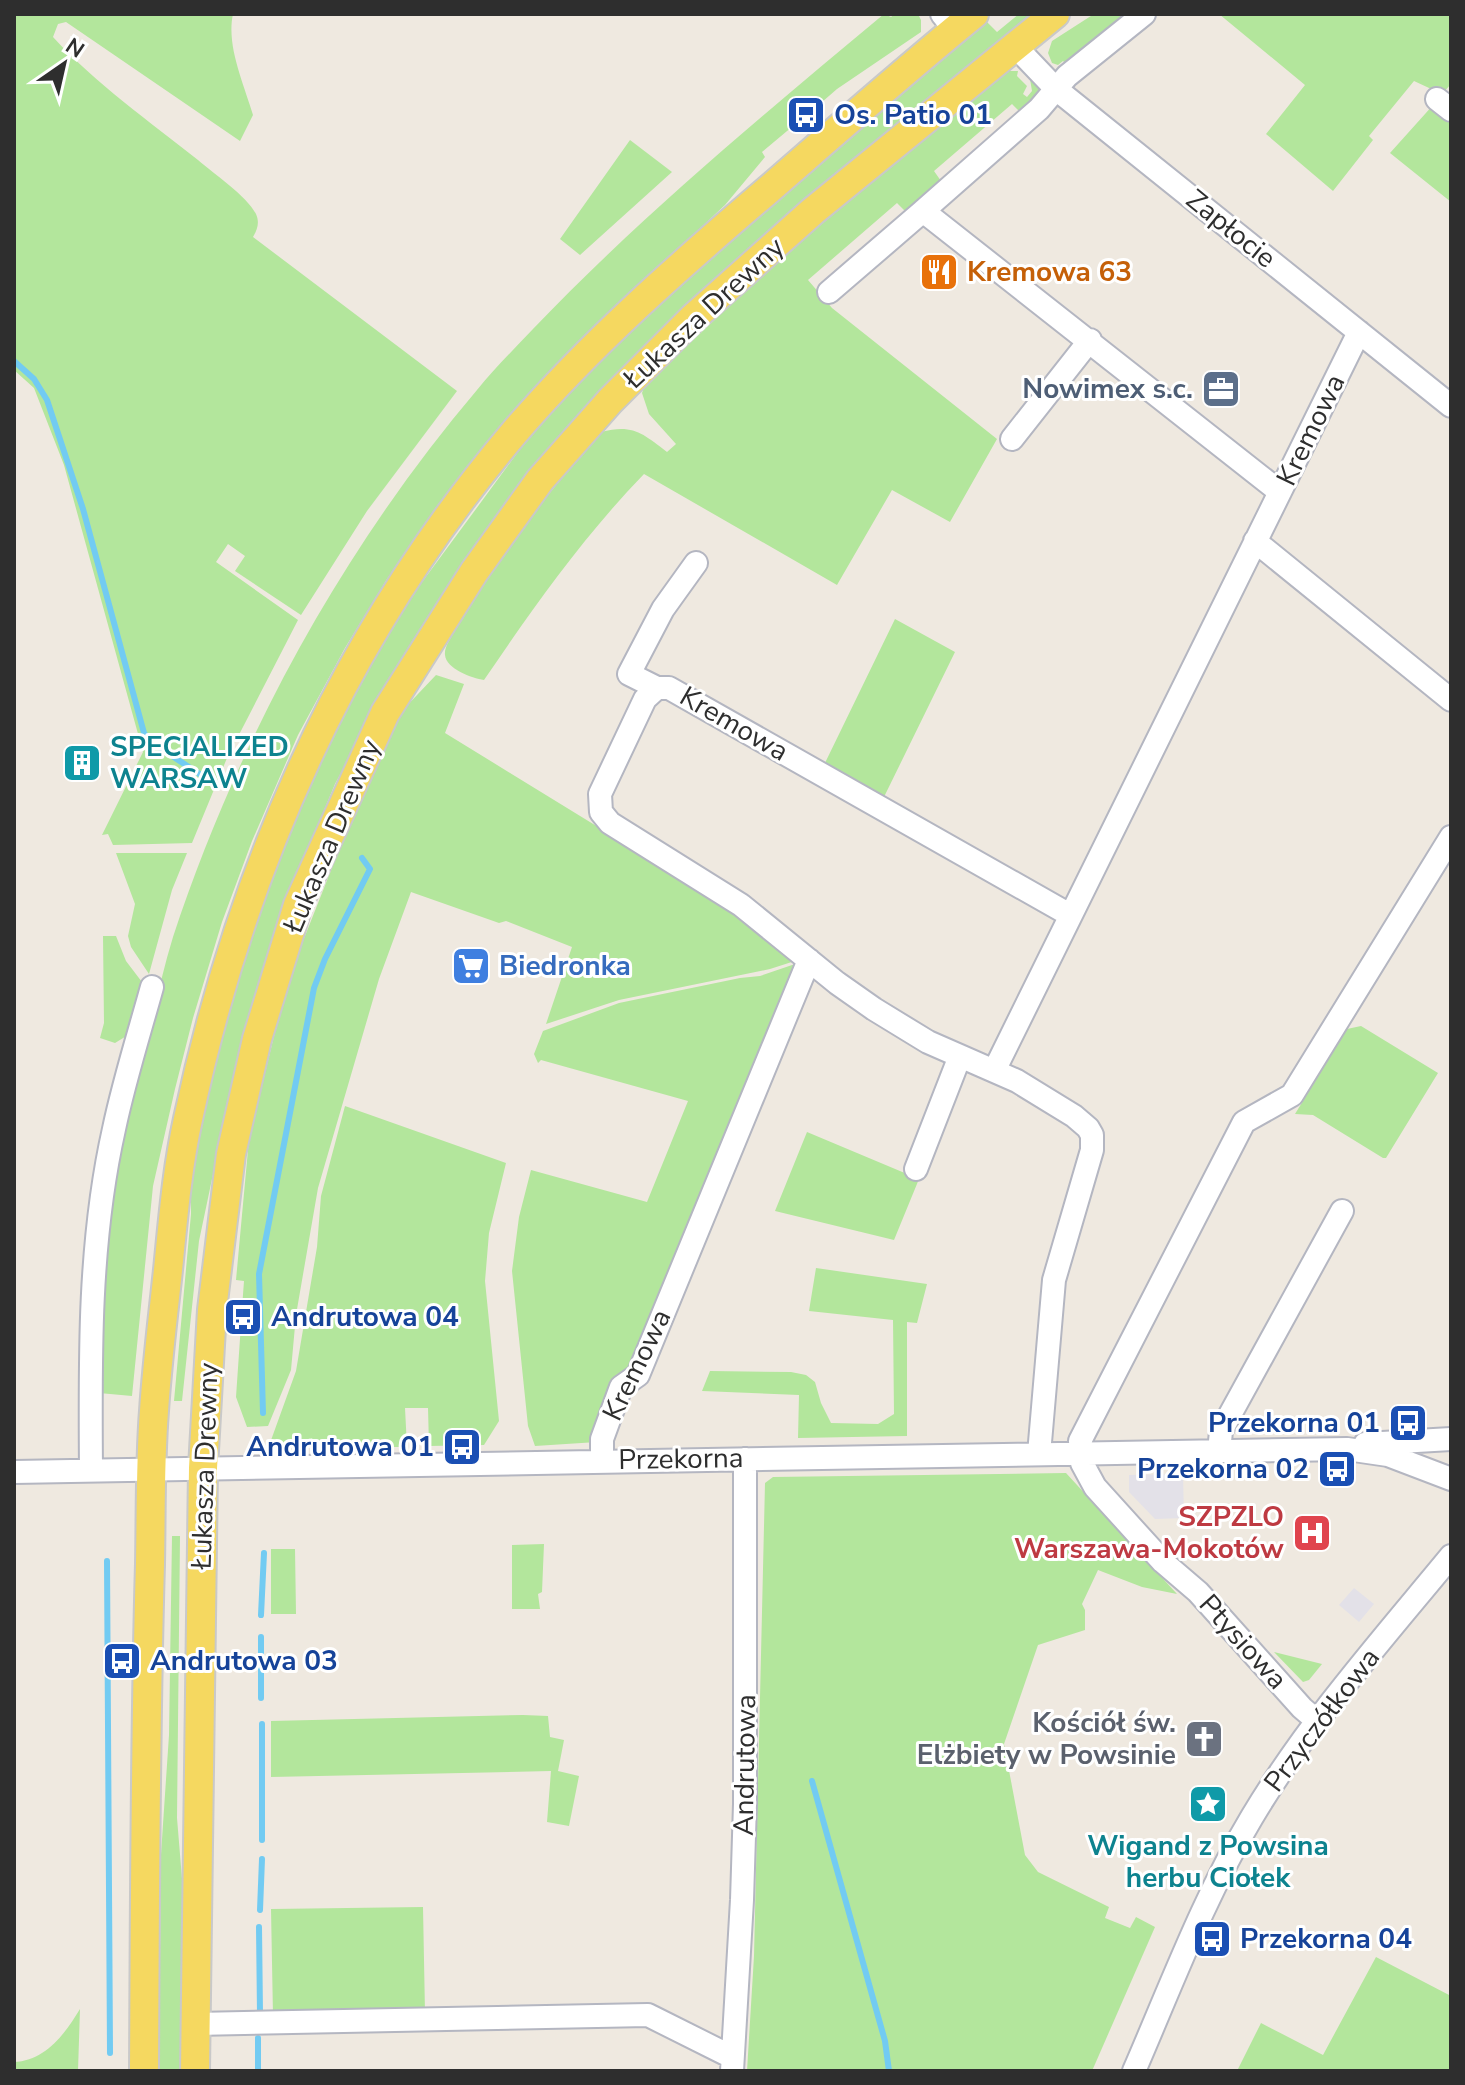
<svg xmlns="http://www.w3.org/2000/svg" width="1465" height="2085" viewBox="0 0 1465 2085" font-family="'Nunito Sans',sans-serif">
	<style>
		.industrial { fill: #e3e1e8 }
		.green { fill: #b3e69c }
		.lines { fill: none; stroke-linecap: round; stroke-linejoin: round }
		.stream { stroke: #72cbf2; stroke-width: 6 }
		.minor-casing { stroke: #b4b6c1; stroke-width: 26 }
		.major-casing { stroke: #c9c9c9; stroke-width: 32 }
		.minor { stroke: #fff; stroke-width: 22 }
		.major { stroke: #f5d860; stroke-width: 28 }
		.labels { text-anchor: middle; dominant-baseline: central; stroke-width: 6; stroke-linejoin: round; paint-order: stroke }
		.transit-label { font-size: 28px; font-weight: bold; fill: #164399; stroke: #fff; text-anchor: start }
		.street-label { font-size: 28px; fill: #2e2e2e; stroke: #fff }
		.food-label { font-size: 28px; font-weight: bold; fill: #c56008; stroke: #fff; text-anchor: start }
		.service-label { font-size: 28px; font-weight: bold; fill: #4e5e75; stroke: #fff; text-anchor: end }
		.culture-label { font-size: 28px; font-weight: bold; fill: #0d838f; stroke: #fff; text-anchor: start }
		.shop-label { font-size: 28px; font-weight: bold; fill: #366cbe; stroke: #fff; text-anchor: start }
		.health-label { font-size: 28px; font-weight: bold; fill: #be3a42; stroke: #fff; text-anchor: end }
		.worship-label { font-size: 28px; font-weight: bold; fill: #5b616d; stroke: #fff; text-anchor: end }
	</style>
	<rect width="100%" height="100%" fill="#efe9e0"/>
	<path class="industrial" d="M1183,1474L1184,1518L1155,1519L1129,1492V1475Z
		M1354,1588L1374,1604L1359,1622L1339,1605Z"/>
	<path class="green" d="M14,14H233C226,46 244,84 253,115L240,141L66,22L58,24L53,37C96,84 149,121 198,160C214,174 246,195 256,214C260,223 257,230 253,237L457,391L367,511L301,615L235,571L245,556L228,544L216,562L298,620L227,758L192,843L113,845L108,834L102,835L143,752L64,465L34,388L14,370Z
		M884,14L891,17L895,14H918L921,20V32L837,89L814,109L811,106L797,118L799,121L762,152L765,157L725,205L589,332L529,394L446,497L387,579L345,648L298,735L252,841L222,922L193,1018L175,1089L153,1186L132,1396L99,1393C101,1321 101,1249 113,1178C119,1140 132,1103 141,1066C152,1023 160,979 173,937C238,740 342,549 477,390C494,369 514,349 533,329C642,215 763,115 884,14Z
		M1019,14H1026L1030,18L615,379L563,432L495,517L451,580L391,678L335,784L289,894L225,1117L199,1241L182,1401H174L191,1214V1165L210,1074L268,885L324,753L369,663L411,597L535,429L599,359L646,313L885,103L986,21L997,32Z
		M1094,14H1132L1067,65L1063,61L1058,65L1052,63L1048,53L1052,41Z
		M1219,14H1451V84L1442,94L1414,81L1369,136L1373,140L1333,191L1266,134L1305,85Z
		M1007,71H1018L1017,76L1027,86L1023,94L1027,97L1032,91L1030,79L1041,87L1037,97L1020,112L1012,104L934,171L941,181L910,210H904L897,203L808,280L832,308L997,439L950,522L892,490L837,585L644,474C583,537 533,608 484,680C472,678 446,669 445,655C444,647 451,638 454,632C491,558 548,495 601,432C633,424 642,433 667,452L676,444L649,414L642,393L645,385L784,255Z
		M1434,104L1451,117V202L1390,153Z
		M630,140L672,172L580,255L560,239Z
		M895,619L955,652L883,799L824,765Z
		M436,675L464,684L445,733L748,919L798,960L770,969L619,1000L546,1024L572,947L506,921L499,923L411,892L379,979L318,1188L296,1315L291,1370L268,1426L247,1427L236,1397L241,1324H245L246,1309L242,1308L244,1281L236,1280L249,1139L274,1036L301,946L343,840L399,714Z
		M116,853H187L172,890L149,974L131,947L128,936L135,904Z
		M103,936H116L126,961L145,986L128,1035L115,1043L100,1038L104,1023Z
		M795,964L634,1362L597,1442L535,1446L528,1426L512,1271L519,1217L531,1170L647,1202L688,1101L541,1060L538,1063L534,1054L543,1031L619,1003L740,978L760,976Z
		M1361,1026L1438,1073L1386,1158H1383L1313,1115L1295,1114L1347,1029Z
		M345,1106L506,1163L489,1233L485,1281L499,1421L484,1445L429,1446L428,1408H405L407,1447H284L270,1443L296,1371L317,1247L321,1196Z
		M807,1132L919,1179L894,1240L775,1211Z
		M816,1268L927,1284L917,1323L907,1322V1436L798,1438L799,1395L702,1391L710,1371L791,1372L806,1375L815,1382L821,1403L831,1423L878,1424L894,1414L893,1320L809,1311Z
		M1066,1473L1177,1594L1142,1587L1098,1570L1082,1604L1085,1610V1630L1038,1645L1004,1744L1025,1855L1038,1872L1109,1907L1105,1918L1130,1928L1136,1917L1155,1927L1092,2071H747L754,1956L765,1483L773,1477Z
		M172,1536H180L177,1818L185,1915V2071H159L161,1854L169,1735Z
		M544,1544L542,1592L538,1594L540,1609H512V1545Z
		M271,1549H295L296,1614H271Z
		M1274,1652L1322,1664L1309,1680L1303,1682Z
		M523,1715L548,1716L550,1737L564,1740L558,1771L579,1776L569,1826L547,1822L551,1771L271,1777V1721Z
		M423,1907L425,2013L273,2016L271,1909Z
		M1376,1957L1451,1996V2071H1237L1261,2023L1323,2055Z
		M80,2009L78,2071H14V2062C45,2061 65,2034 80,2009Z"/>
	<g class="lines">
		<path class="stream" d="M14,361L34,379L47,400L83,509L144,733L151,742L207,779
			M263,1413L259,1274L314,988L325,959L370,869L362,858
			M107,1561L110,2053
			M261,1615L264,1553
			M261,1698V1637
			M262,1724V1840
			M812,1781L885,2041L889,2071
			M260,1910L262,1859
			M259,1927L260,2014
			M258,2071V2038"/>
		<defs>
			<path id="minor" d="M942,14L955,30
				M1144,14L1067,76L1039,109L923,211L1280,492
				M1015,46L1056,89L1451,406
				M1437,99L1451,110
				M829,292L923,211
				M1012,439L1090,340
				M1255,541L1451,700
				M657,688L629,674L663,609L696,563
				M994,1071L1359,332
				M916,1169L960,1056
				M1365,1444L1451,1439
				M1219,1452L1221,1431L1342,1211
				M1039,1454L1054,1280L1092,1150V1135L1088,1128L1074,1116L1017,1081L928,1042L874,1009L837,983L741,905L610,823L601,812L600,794L645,699L657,688H669L1070,915
				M602,1461V1439L621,1387L638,1375L809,960
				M91,1470C90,1356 89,1240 114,1129C124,1081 139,1034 152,987
				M14,1472L1347,1449L1388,1455L1451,1479
				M1316,1720L1302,1708L1198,1592L1163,1562L1095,1487L1082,1463L1080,1441L1244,1122L1292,1095L1451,837
				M195,2024L648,2015L732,2057
				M732,2071L742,1900L745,1804V1459
				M1134,2071C1171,1986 1204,1897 1252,1817C1308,1723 1381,1641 1451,1556"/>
			<path id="major" d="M144,2071C145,1902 145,1733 150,1564C151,1513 150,1462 154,1411C157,1364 163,1317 168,1270C173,1220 177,1169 188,1119C242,865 345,633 513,434C590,344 678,267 768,190C836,131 904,71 974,14
				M195,2071L203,1468L212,1310L231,1154L257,1039L298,905L385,713L474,572L540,480L610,401L693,318L813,211L1055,14"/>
		</defs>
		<use href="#minor" class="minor-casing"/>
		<use href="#major" class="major-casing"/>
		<use href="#minor" class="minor"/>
		<use href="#major" class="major"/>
	</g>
	<defs>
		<symbol id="bus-square" viewBox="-11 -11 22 22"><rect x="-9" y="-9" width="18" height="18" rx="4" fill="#1a4fb4" stroke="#fff"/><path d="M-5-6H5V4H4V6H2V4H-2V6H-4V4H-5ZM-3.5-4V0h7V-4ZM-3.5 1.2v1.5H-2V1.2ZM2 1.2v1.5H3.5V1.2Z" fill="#fff"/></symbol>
		<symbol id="restaurant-square" viewBox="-11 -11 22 22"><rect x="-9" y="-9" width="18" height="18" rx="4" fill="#e8710a" stroke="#fff"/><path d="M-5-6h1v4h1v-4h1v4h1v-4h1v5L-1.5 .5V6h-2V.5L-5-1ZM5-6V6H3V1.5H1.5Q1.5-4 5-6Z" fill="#fff"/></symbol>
		<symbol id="office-square" viewBox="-11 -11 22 22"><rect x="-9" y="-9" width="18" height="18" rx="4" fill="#5c6f8a" stroke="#fff"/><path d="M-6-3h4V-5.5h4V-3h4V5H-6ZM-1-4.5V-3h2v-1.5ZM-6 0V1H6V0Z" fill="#fff"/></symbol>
		<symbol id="building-square" viewBox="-11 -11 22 22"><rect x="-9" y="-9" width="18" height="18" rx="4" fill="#0f9aa8" stroke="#fff"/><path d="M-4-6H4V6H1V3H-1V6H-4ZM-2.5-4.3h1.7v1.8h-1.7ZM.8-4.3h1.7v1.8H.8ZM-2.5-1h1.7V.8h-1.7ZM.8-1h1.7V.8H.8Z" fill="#fff"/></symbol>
		<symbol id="supermarket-square" viewBox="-11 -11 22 22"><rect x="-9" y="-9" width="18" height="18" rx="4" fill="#3f7fe0" stroke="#fff"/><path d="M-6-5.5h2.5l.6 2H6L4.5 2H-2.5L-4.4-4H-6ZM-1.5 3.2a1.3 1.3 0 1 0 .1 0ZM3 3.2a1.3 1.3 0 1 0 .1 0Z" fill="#fff"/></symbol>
		<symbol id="hospital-square" viewBox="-11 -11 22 22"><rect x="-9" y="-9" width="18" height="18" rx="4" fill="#e0444e" stroke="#fff"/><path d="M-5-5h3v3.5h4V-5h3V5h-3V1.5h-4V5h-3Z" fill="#fff"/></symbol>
		<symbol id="church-square" viewBox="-11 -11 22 22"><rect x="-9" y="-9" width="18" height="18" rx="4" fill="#6b7280" stroke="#fff"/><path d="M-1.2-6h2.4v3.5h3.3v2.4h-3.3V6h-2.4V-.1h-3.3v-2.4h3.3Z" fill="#fff"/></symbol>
		<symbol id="sight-square" viewBox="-11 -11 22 22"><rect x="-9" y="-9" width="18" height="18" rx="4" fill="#0f9aa8" stroke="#fff"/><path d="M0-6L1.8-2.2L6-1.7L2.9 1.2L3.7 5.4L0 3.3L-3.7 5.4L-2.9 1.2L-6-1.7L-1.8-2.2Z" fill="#fff"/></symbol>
	</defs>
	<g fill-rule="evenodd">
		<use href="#bus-square" x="784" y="93" width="44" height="44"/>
		<use href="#restaurant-square" x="917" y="250" width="44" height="44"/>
		<use href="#office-square" x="1199" y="367" width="44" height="44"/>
		<use href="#building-square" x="60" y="741" width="44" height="44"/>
		<use href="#supermarket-square" x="449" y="944" width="44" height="44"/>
		<use href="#bus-square" x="221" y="1295" width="44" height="44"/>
		<use href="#bus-square" x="1386" y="1401" width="44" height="44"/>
		<use href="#bus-square" x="440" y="1425" width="44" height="44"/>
		<use href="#bus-square" x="1315" y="1447" width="44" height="44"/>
		<use href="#hospital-square" x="1290" y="1511" width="44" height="44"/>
		<use href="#bus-square" x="100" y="1639" width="44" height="44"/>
		<use href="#church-square" x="1182" y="1717" width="44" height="44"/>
		<use href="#sight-square" x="1186" y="1782" width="44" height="44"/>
		<use href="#bus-square" x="1190" y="1917" width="44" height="44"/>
	</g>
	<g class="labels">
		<g class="transit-label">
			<text x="834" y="115">Os. Patio 01</text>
			<text x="271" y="1317">Andrutowa 04</text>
			<text x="1380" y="1423" text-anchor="end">Przekorna 01</text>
			<text x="434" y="1447" text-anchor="end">Andrutowa 01</text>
			<text x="1309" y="1469" text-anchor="end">Przekorna 02</text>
			<text x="150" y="1661">Andrutowa 03</text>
			<text x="1240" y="1939">Przekorna 04</text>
		</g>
		<g class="street-label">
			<text transform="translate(1231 229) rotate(39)">Zapłocie</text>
			<text transform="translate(704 313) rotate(-43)">Łukasza Drewny</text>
			<text transform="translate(1311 430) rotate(-64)">Kremowa</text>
			<text transform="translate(734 724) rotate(30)">Kremowa</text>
			<text transform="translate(332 836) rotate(-67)">Łukasza Drewny</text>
			<text transform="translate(637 1365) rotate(-64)">Kremowa</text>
			<text transform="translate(681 1459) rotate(-1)">Przekorna</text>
			<text transform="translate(205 1466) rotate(-88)">Łukasza Drewny</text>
			<text transform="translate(1243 1642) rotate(48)">Ptysiowa</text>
			<text transform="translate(1322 1720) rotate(-53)">Przyczółkowa</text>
			<text transform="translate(745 1765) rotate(-89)">Andrutowa</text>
		</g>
		<g class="food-label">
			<text x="967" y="272">Kremowa 63</text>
		</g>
		<g class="service-label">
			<text x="1193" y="389">Nowimex s.c.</text>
		</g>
		<g class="culture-label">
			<text x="110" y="747">SPECIALIZED<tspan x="110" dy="32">WARSAW</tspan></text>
			<text x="1208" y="1846" text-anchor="middle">Wigand z Powsina<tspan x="1208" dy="32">herbu Ciołek</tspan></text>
		</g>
		<g class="shop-label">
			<text x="499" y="966">Biedronka</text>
		</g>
		<g class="health-label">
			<text x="1284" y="1517">SZPZLO<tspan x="1284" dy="32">Warszawa-Mokotów</tspan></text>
		</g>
		<g class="worship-label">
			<text x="1176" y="1723">Kościół św.<tspan x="1176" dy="32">Elżbiety w Powsinie</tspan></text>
		</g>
	</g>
	<rect width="1465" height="2085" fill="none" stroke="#2e2e2e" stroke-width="32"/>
	<g transform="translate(64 64) rotate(34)" stroke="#ffffff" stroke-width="6" paint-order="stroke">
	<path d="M0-6L14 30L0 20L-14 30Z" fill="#2e2e2e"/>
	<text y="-12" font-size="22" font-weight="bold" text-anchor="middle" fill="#2e2e2e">N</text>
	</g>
</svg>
